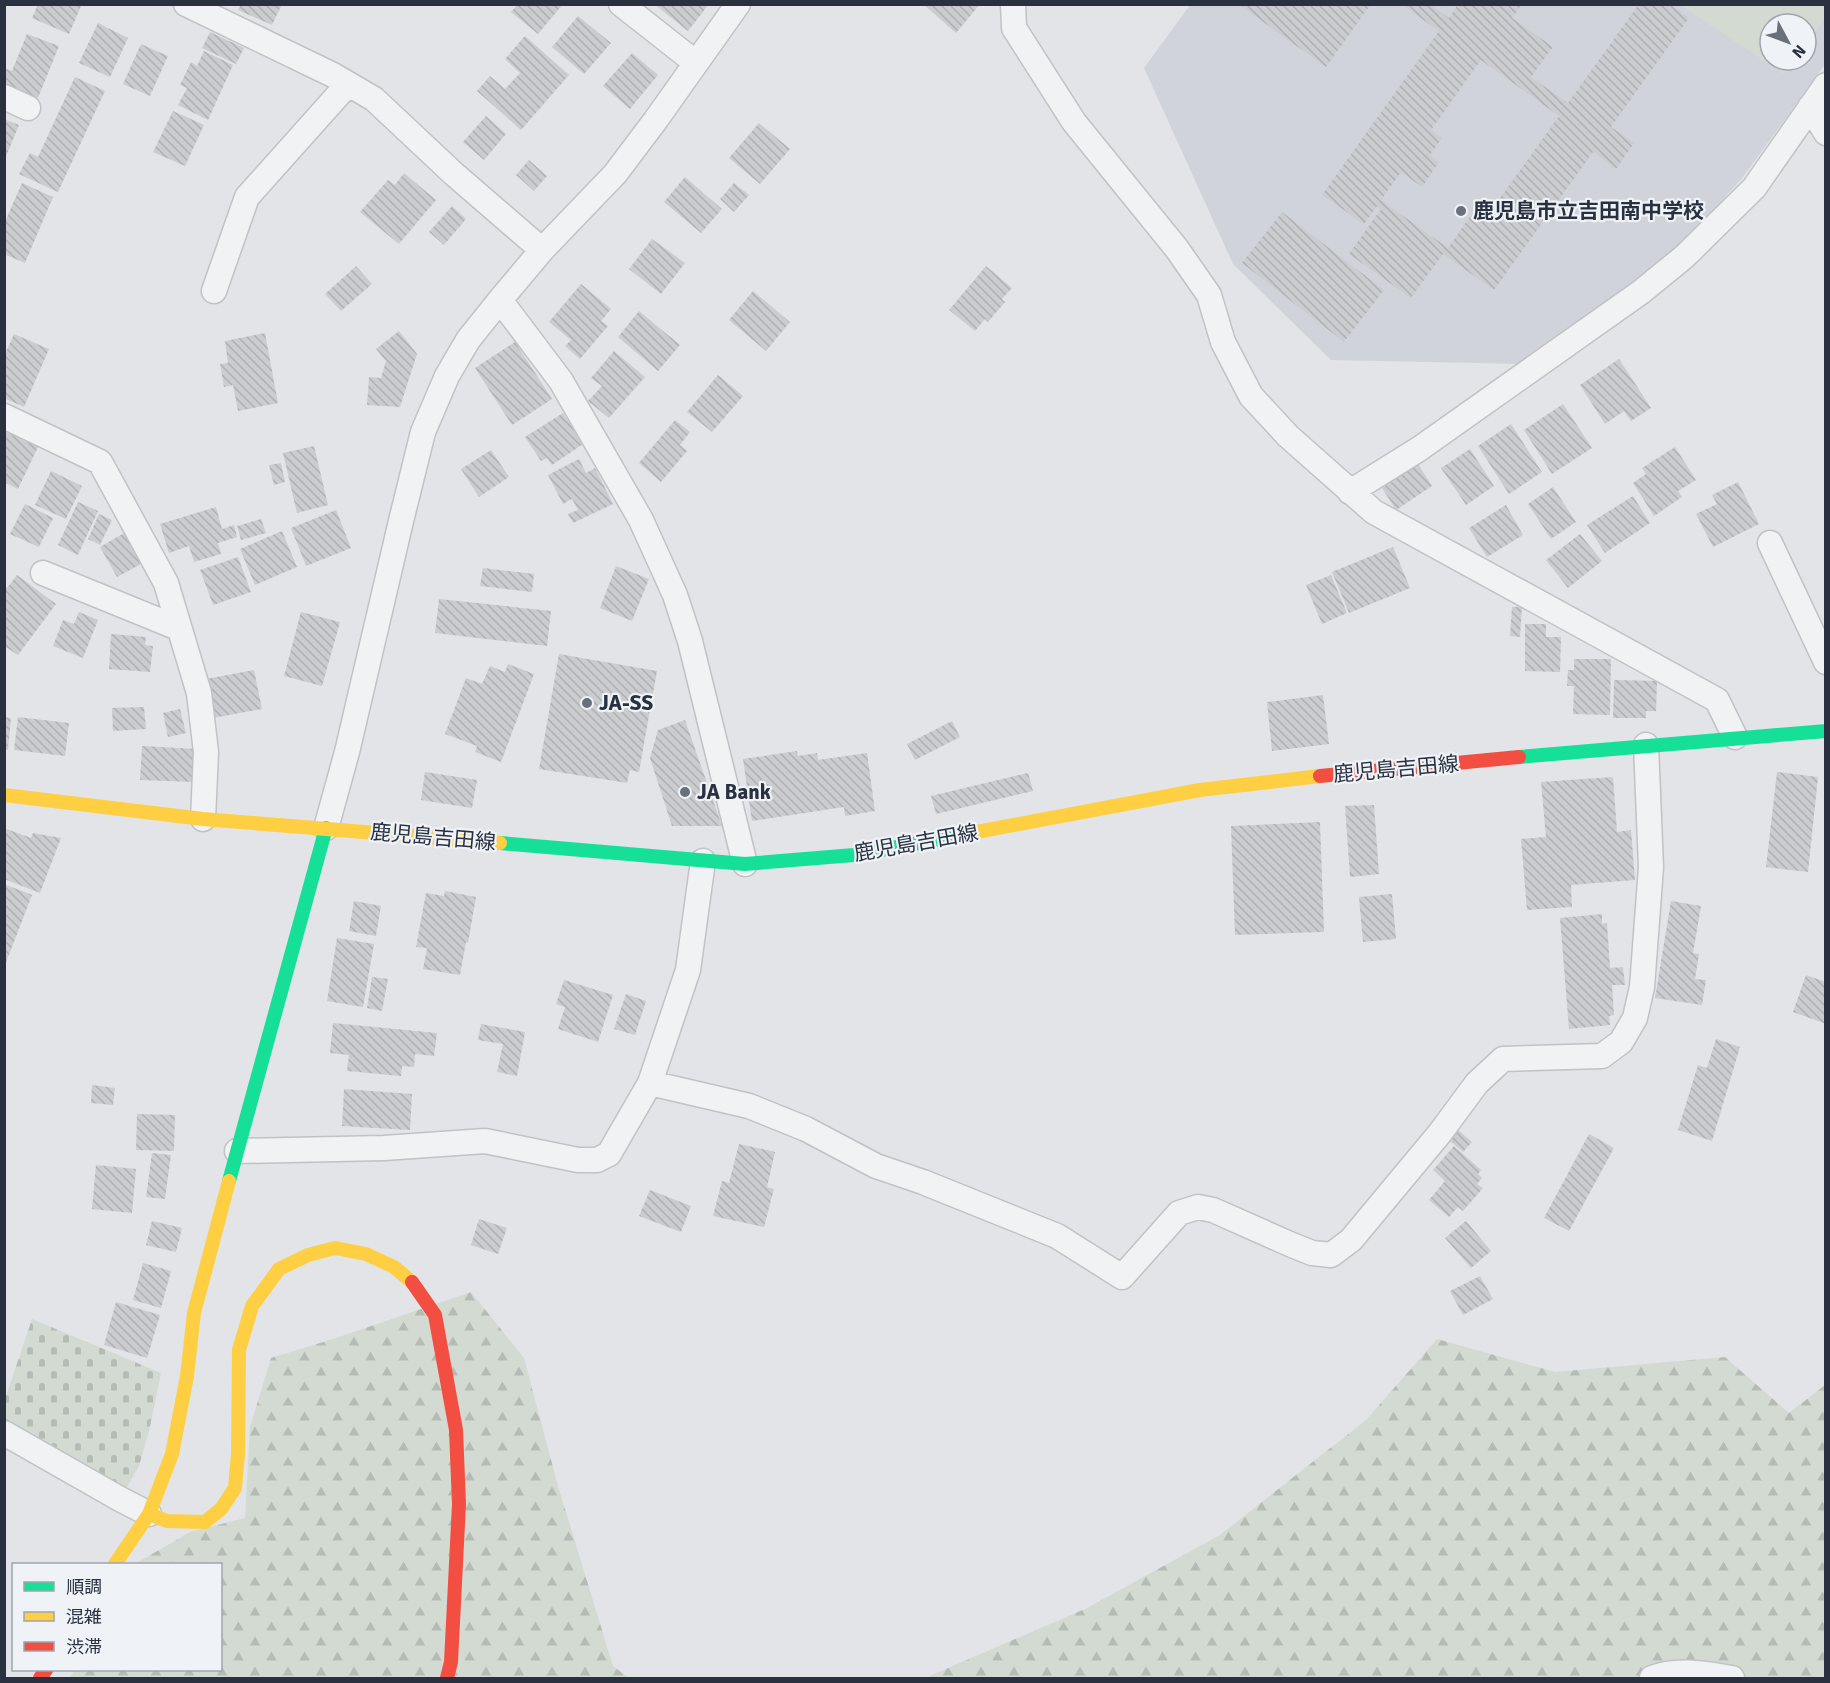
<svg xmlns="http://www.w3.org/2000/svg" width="1830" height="1683" viewBox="0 0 1830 1683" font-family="Signika,'Noto Sans JP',sans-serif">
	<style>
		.built { fill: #d0d3da; fill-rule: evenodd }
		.forest { fill: url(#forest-firs) }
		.cemetery { fill: url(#cemetery-stones) }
		.pitch { fill: #d3dad2 }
		.building { fill: url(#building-back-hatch); fill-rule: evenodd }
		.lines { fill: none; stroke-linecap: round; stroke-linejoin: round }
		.street-casing { stroke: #c0c2c5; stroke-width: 27 }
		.street { stroke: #f1f2f3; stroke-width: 24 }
		.fast { stroke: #16e098; stroke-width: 14 }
		.slow { stroke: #ffcf43; stroke-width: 14 }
		.jam { stroke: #f24e42; stroke-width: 14 }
		.poi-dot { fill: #6a707a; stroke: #eff2f6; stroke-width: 2 }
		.labels { text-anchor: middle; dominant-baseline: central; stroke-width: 4.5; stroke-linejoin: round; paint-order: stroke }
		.poi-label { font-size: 21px; font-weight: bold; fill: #293140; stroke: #eff2f6; text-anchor: start }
		.street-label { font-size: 21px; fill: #293140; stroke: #eff2f6 }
	</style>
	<defs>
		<pattern id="forest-firs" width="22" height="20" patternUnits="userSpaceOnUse" patternTransform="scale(1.5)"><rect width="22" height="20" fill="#d3dad2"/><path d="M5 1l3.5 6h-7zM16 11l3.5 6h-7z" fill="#b5bcb5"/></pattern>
		<pattern id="cemetery-stones" width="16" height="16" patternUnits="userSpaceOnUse" patternTransform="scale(1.5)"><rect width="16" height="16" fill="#d3dad2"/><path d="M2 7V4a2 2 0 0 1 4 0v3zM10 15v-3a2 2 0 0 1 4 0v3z" fill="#b5bcb5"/></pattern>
		<pattern id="building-back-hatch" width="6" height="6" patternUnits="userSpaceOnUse" patternTransform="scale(1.5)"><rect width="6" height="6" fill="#cacccf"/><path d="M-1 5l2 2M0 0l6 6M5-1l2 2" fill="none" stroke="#aeb0b3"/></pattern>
	</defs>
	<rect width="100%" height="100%" fill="#e2e4e7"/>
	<path class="built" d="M1190,5H1825V64L1743,177L1683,244L1622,294L1525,364L1331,360L1233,264L1144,68ZM1770,24H1806V60H1770Z"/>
	<path class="forest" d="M471,1292L524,1358L558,1486L613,1666L629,1678H70L75,1670H220V1564H138L140,1561L190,1532L245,1518L250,1427L271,1358L333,1339Z
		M1437,1339L1555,1372L1725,1357L1789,1413L1825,1385V1678H925L1087,1608L1220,1535L1366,1420Z"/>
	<path class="cemetery" d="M32,1319L161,1373L149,1431L139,1466L126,1489L115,1488L5,1423V1399Z"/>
	<path class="pitch" d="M1680,5H1825V19L1806,45V24H1770V60H1794L1784,74Z"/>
	<path class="building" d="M38,4H82L69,34L32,18Z
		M241,4H282L272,25L238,10Z
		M518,4H563L538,34L511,12Z
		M654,4H709L688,31Z
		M923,4H980L956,33Z
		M1238,4H1371L1326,67Z
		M1401,4H1430L1449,18L1458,4H1522L1512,18L1553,47L1531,77L1568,103L1639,4H1670L1689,18L1611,127L1634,143L1616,169L1593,152L1494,290L1443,254L1411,298L1349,254L1381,209L1377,206L1364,224L1322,195L1439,31ZM1481,60L1559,116L1490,212L1479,204L1448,248L1381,200L1401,172L1422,187L1439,162L1430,155L1442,138L1431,130Z
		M578,16L611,43L584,74L552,47Z
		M98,23L128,38L110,77L79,63Z
		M210,32L244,48L236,64L202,48Z
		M27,34L59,46L38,98L4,84V68L12,71Z
		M525,36L569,75L521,130L477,91L490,76L505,89L520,73L505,59Z
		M141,44L168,56L150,96L123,84Z
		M204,51L233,65L208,120L178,105L187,88L180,85L191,62L197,66Z
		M632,53L658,75L630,109L603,86Z
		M75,77L105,91L58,192L19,174L30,153L38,157Z
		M173,111L204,125L185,166L153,152Z
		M486,116L506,134L484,160L463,142Z
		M4,119L19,125L5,159H4Z
		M759,123L790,149L760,184L729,158Z
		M529,160L547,176L534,191L516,175Z
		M404,173L436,200L399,244L360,212L388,180L395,185Z
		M685,177L722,209L701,233L664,202Z
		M22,183L53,197L25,263L4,254V224Z
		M734,183L749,195L734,212L720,199Z
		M452,206L466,219L444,245L429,232Z
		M1282,212L1384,290L1344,342L1242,263Z
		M652,239L685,263L661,294L629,269Z
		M356,266L372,284L341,311L325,294Z
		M986,266L1012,288L1002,299L1005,302L988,322L985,319L975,331L949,310Z
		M581,284L611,309L601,321L608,326L580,359L565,346L571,340L549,322Z
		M753,291L790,322L766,351L729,320Z
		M639,311L680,345L658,371L618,337Z
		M399,331L417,354L400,407L367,405L369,377L381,378L386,361L376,349Z
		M265,333L278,403L238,411L233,385L224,387L220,364L228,363L225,341Z
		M14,334L49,349L24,407L4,398V356Z
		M515,342L552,399L512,425L475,368Z
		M614,351L645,377L609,418L588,401L602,386L591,378Z
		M1619,359L1651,408L1631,421L1624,411L1605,424L1580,385Z
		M718,375L743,396L712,432L687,412Z
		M1563,404L1592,448L1552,474L1524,430Z
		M563,413L583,444L552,465L547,458L541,461L525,437Z
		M675,420L690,432L680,445L687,451L661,482L639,463Z
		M1511,424L1542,472L1509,494L1478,446Z
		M4,431L38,447L18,489L4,482Z
		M314,446L328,505L297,513L283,453Z
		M1675,447L1696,480L1678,491L1682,497L1654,516L1633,483L1646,474L1642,468Z
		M1470,449L1494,486L1466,505L1441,468Z
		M491,450L509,477L479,497L461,469Z
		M579,459L586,473L595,468L613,504L573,523L568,514L578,510L572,499L563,504L548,475Z
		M281,463L285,482L274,485L269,465Z
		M1418,464L1432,486L1396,510L1382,488Z
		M51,471L82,486L66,519L35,505Z
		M1738,482L1759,524L1713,547L1696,514L1717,504L1712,495Z
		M1553,487L1576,522L1551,539L1528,504Z
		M1633,496L1650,523L1605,553L1587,525Z
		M78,502L98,511L78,555L58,545Z
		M25,504L53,518L39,547L10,534Z
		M1506,505L1523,535L1487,557L1469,528Z
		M216,507L222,529L234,525L237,537L218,543L221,554L194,562L189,546L169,553L160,524Z
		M336,510L351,548L306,566L291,528Z
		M99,514L112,520L100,545L88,539Z
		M261,519L266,533L241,540L237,526Z
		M282,531L297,567L255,585L240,549Z
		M126,532L143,563L117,577L100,547Z
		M1580,534L1602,561L1568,588L1546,560Z
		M1393,547L1410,588L1349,613L1332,572Z
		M238,557L251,592L213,605L200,570Z
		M616,566L649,579L632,621L600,608Z
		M483,568L534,574L532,592L480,586Z
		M17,575L56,604L18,655L4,646V586L7,588Z
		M1331,575L1347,613L1322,624L1306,585Z
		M439,599L551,611L547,646L435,633Z
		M1512,607H1522L1520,637L1510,636Z
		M79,612L98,620L83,658L53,646L63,620L74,624Z
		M301,612L340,622L322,686L284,676Z
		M1525,624H1546V637H1561L1560,672L1525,671Z
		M111,634L146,637L145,645L153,646L150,672L109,669Z
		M559,654L657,671L639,772L630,770L627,783L539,769Z
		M1574,659H1611L1610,715L1573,714L1574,686H1567L1568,670H1574Z
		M508,664L534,674L501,762L475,752L477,746L445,734L466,678L482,684L490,666L505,672Z
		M254,670L262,709L213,718L206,679Z
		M1614,680L1657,681L1656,711H1646V718H1613Z
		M1323,695L1329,744L1272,751L1267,702Z
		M144,707L146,729L113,731L112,708Z
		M180,709L186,733L168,737L163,713Z
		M4,717L11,718L8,750H4Z
		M18,717L69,723L65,756L14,750Z
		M685,720L722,826H672L650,758L658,730Z
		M952,721L960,737L915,760L907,744Z
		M142,746L196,749L194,782L140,780Z
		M797,751L798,756L817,753L818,760L867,753L875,811L845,816L844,807L752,821L743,759Z
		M425,772L477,780L472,808L421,800Z
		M1777,772L1818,777L1808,872L1766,867Z
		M1028,773L1033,791L936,814L931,796Z
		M1613,777L1617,832L1631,830L1635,880L1571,885L1572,907L1527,910L1521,839L1546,837L1541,782Z
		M1374,805L1379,874L1350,877L1345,806Z
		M1320,822L1324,932L1235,935L1231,826Z
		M4,828L31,838L33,833L61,838L40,893L4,879Z
		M4,884L32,895L5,965H4Z
		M445,891L476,897L468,943L466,942L460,975L423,969L427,948L416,947L426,893L444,896Z
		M1392,894L1396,939L1363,942L1359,897Z
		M354,901L381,906L376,936L349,931Z
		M1671,901L1701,906L1693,953L1699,954L1695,979L1706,980L1702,1005L1655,998Z
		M1602,914V924L1607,923L1610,968L1623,967L1625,985H1612L1614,1015L1609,1016L1610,1025L1569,1029L1560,918Z
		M337,938L374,944L363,1007L327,1001Z
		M1806,975L1826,982V1024L1793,1012Z
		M372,977L388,979L382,1011L367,1008Z
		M564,980L613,995L598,1042L558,1029L565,1007L556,1004Z
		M626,994L646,1001L635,1035L614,1029Z
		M333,1023L437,1033L434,1056L415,1054L414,1067L402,1066L401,1076L347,1071L349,1055L330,1053Z
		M481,1024L525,1032L517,1076L497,1072L503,1044L478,1040Z
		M1716,1039L1740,1047L1712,1141L1678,1130L1698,1065L1707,1068Z
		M92,1085L115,1088L113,1105L91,1103Z
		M344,1089L412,1094L410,1130L342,1126Z
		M137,1114L175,1115L174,1151L136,1150Z
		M1458,1130L1472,1142L1463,1152L1449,1140Z
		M1589,1134L1614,1148L1569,1231L1544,1218Z
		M739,1144L775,1152L767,1187L774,1189L764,1227L713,1216L722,1181L729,1183Z
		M1454,1146L1481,1170L1478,1174L1482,1178L1477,1184L1483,1188L1463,1211L1458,1207L1449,1217L1429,1200L1445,1181L1433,1170Z
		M152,1153L171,1155L165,1199L146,1197Z
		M96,1165L136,1169L132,1213L92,1209Z
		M650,1190L691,1206L681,1232L639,1216Z
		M479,1219L507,1228L498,1254L471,1245Z
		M152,1221L182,1228L176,1252L146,1245Z
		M1466,1221L1491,1251L1471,1268L1445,1238Z
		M143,1263L171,1271L161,1308L133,1300Z
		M1480,1276L1493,1299L1463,1315L1450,1291Z
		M116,1302L160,1315L147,1358L104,1345Z"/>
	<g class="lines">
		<defs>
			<path id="street" d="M186,4L333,75L374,99L454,174L542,250
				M621,4L696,63
				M1013,4L1014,28L1074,122L1177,249L1209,295L1223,342L1251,396L1288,436L1374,512L1717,700L1735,737
				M4,97L28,108
				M1810,107L1826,133
				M214,291L247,197L348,84
				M500,300L561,381L641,520L675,595L690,641L745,864
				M4,416L100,462L166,583L199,693L206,752L203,819
				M1350,492L1419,449L1641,292L1684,257L1754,188L1826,85
				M1770,543L1826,662
				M43,573L178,628
				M326,828L347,752L401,521L423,432L447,376L468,340L500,300L542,250L615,174L655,121L738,4
				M703,861L688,970L650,1083L749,1106L806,1129L876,1166L923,1182L1057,1236L1122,1277L1179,1213L1198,1207L1213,1210L1292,1245L1312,1253L1331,1255L1351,1240L1440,1133L1477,1083L1503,1059L1602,1056L1621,1042L1635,1018L1642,987L1651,867L1646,745
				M237,1151L384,1148L485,1141L578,1160H597L609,1154L650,1083
				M4,1433L120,1499L149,1514
				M1652,1678C1678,1668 1706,1674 1732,1678"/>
		</defs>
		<use href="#street" class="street-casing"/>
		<use href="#street" class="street"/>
		<path class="fast" d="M1519,757L1826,731
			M500,843L745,864L854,855L966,834
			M229,1181L326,828"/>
		<path class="slow" d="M4,795L203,819L500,843
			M966,834L1200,790L1320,776
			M149,1514L167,1521L205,1522L221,1509L235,1488L238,1454L239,1350L252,1306L279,1269L308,1255L335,1248L366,1254L394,1267L412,1282
			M115,1564L149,1514L172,1454L187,1376L194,1313L229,1181"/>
		<path class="jam" d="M1320,776L1519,757
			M412,1282L435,1315L456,1430L459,1504L451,1662L447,1678
			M40,1678L46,1670"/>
	</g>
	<g class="poi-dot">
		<circle cx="1461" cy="211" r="6"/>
		<circle cx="587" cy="703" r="6"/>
		<circle cx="685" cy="792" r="6"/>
	</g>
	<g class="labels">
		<g class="poi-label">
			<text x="1473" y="211">鹿児島市立吉田南中学校</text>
			<text x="599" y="703">JA-SS</text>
			<text x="697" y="792">JA Bank</text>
		</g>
		<g class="street-label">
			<text transform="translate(1396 769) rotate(-5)">鹿児島吉田線</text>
			<text transform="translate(433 837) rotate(5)">鹿児島吉田線</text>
			<text transform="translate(916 843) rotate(-10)">鹿児島吉田線</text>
		</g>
	</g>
	<rect width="1830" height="1683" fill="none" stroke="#293140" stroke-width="12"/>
	<rect x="12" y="1563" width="210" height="108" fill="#eff2f6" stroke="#a0a5ad" stroke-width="1.5"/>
	<rect x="24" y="1582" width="30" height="9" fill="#16e098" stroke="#a0a5ad" stroke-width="1.5"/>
	<text x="66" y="1593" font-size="18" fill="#293140">順調</text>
	<rect x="24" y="1612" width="30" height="9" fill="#ffcf43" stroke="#a0a5ad" stroke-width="1.5"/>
	<text x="66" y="1623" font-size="18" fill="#293140">混雑</text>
	<rect x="24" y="1642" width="30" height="9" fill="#f24e42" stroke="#a0a5ad" stroke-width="1.5"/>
	<text x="66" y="1653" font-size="18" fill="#293140">渋滞</text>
	<g transform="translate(1788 42) rotate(131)"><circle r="28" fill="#eff2f6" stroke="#a0a5ad" stroke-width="1.5"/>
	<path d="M0-4.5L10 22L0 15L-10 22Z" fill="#6a707a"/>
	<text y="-9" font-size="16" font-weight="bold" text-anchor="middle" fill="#293140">N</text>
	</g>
</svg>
